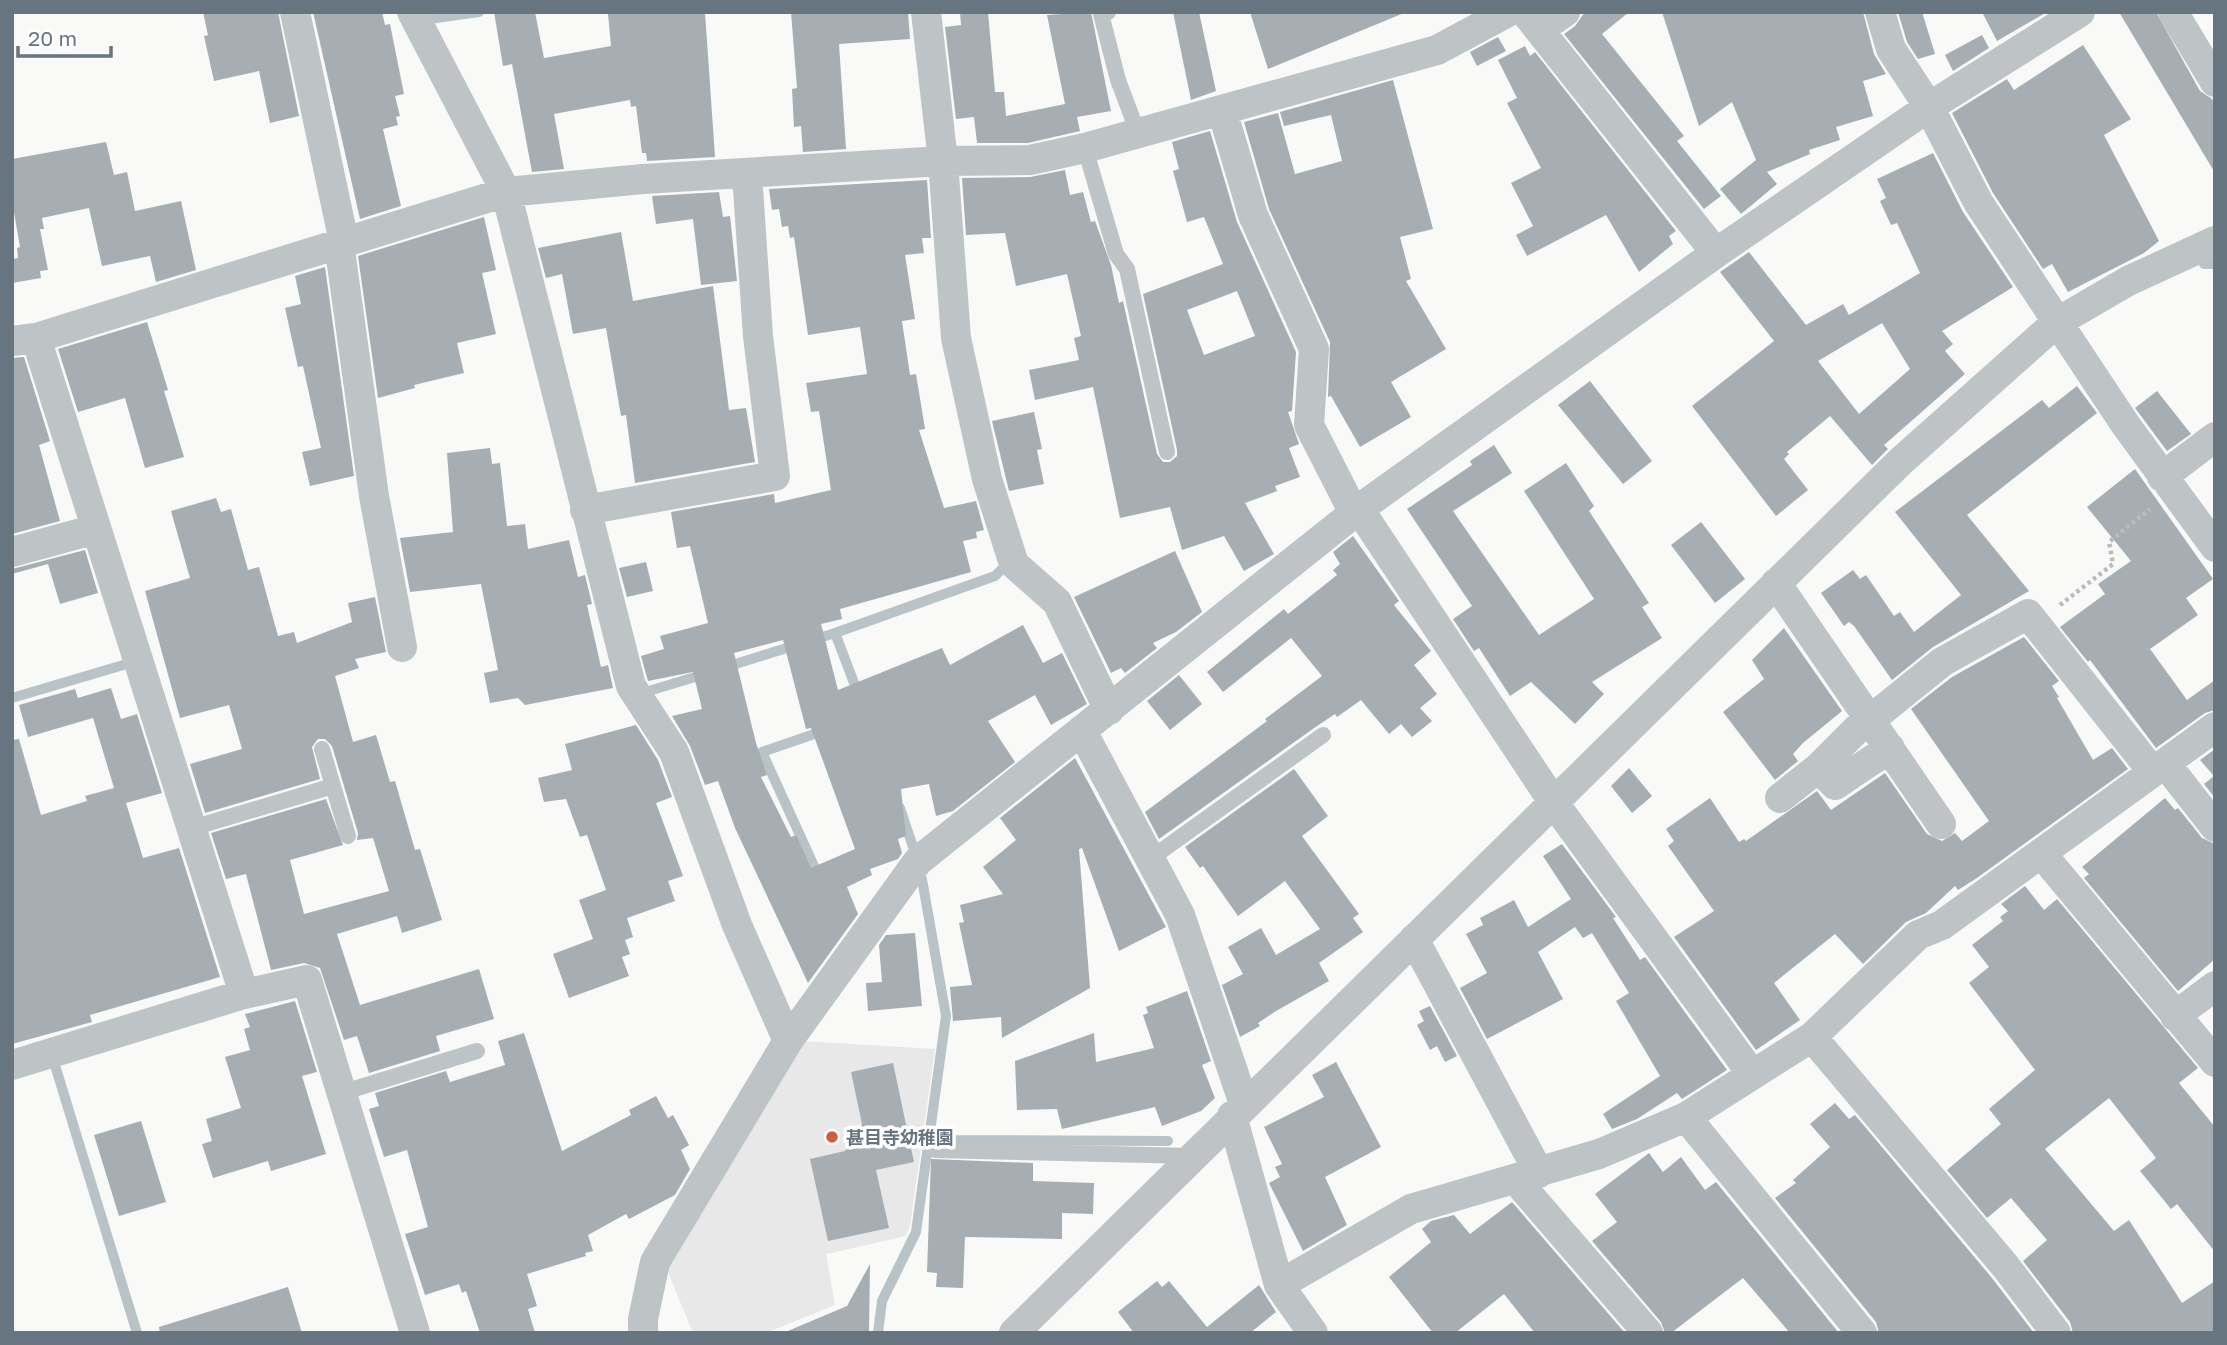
<svg xmlns="http://www.w3.org/2000/svg" width="2227" height="1345" viewBox="0 0 2227 1345" font-family="'Golos Text','Noto Sans JP',sans-serif">
	<style>
		.built { fill: #e7e8e7 }
		.lines { fill: none; stroke-linecap: round; stroke-linejoin: round }
		.stream { stroke: #b7c3c6; stroke-width: 10 }
		.building { fill: #a6aeb3; fill-rule: evenodd }
		.path { stroke: #b9bcbf; stroke-width: 4.5; stroke-dasharray: 3.5 3.5; stroke-linecap: butt }
		.service { stroke: #bec3c6; stroke-width: 16 }
		.minor { stroke: #bec3c6; stroke-width: 30 }
		.poi-dot { fill: #d35b3d; stroke: #fff; stroke-width: 2.5 }
		.labels { text-anchor: middle; dominant-baseline: central; stroke-width: 7; stroke-linejoin: round; paint-order: stroke }
		.poi-label { font-size: 18px; font-weight: bold; fill: #66757f; stroke: #fff; text-anchor: start }
	</style>
	<rect width="100%" height="100%" fill="#f9f9f7"/>
	<path class="built" d="M801,1041L935,1049L910,1226L906,1236L826,1254L835,1305L766,1333H693L665,1265Z"/>
	<g class="lines">
		<path class="stream" d="M429,19L479,12
			M2204,264H2215
			M835,633L995,576L1001,570
			M813,640L835,633L859,696
			M726,667L796,645
			M652,690L705,674
			M12,698L130,663
			M900,808L914,850
			M819,877L762,752L823,731
			M54,1062L137,1333
			M929,1140L1168,1141
			M878,1333L882,1301L916,1232L946,1016L922,879"/>
	</g>
	<path class="building" d="M203,12H278L299,116L270,123L259,71L214,81L204,36L208,35Z
		M313,12H382L385,25L390,24L404,94L395,96L400,116L396,117L398,125L383,129L401,206L360,219Z
		M494,12H535L544,58L611,46L608,14L705,12L715,157L647,161L646,153H642L636,106L631,107L630,100L554,114L564,169L532,172L512,64L503,66Z
		M791,12H908L910,39L839,44L846,149L803,152L801,126L794,127L792,89L797,88Z
		M960,12H988L995,92H1004L1006,116L1065,104L1047,15L1091,12L1111,111L1077,117L1080,131L1028,143H977L974,117L956,119L945,27L961,25Z
		M1173,12H1199L1216,91L1191,100Z
		M1250,12H1404V13L1268,69Z
		M1585,12H1629L1602,34L1684,136L1677,141L1721,196L1704,209L1564,34L1575,26Z
		M1662,12H1863L1874,54L1886,74L1863,81L1873,116L1836,127L1840,140L1809,150L1810,154L1767,172L1777,184L1741,214L1720,189L1756,160L1732,102L1699,126Z
		M1898,12H1922L1935,54L1918,59L1907,42Z
		M1982,12H2047L1997,41Z
		M2119,12H2156L2200,91L2212,99L2215,104V173Z
		M1982,35L1989,48L1953,71L1945,55Z
		M1498,37L1506,51L1477,66L1470,52Z
		M2083,45L2131,119L2104,135L2159,241L2144,253L2068,292L2052,264L2043,269L1993,193L1952,113L2007,79L2014,90Z
		M1525,46L1530,56L1535,52L1676,231L1669,236L1673,244L1639,272L1606,215L1527,256L1516,235L1533,226L1511,183L1541,168L1507,103L1517,98L1498,60Z
		M1393,80L1433,229L1400,237L1411,279L1406,281L1446,349L1391,382L1411,417L1360,447L1331,396L1328,397L1330,342L1269,209L1244,122L1278,113L1295,174L1342,161L1331,115L1284,126L1280,112Z
		M1210,131L1237,222L1296,352L1292,411L1288,412L1299,444L1289,448L1300,477L1275,486L1277,491L1245,503L1274,554L1244,571L1224,536L1182,550L1170,507L1120,518L1093,387L1035,400L1029,370L1079,360L1074,338L1081,336L1067,274L1016,286L1005,233L966,235L962,178L1030,177L1065,170L1070,195L1083,192L1091,222L1095,221L1111,265L1119,303L1123,301L1157,454L1163,462H1170L1177,456V450L1143,294L1223,264L1204,217L1187,222L1173,171L1179,169L1172,142ZM1237,291L1255,336L1204,355L1187,310Z
		M106,142L114,175L127,172L135,211L181,201L196,270L156,282L150,256L102,266L89,208L42,218L44,229H40L48,270L40,271L41,278L12,283V259L18,258L17,248L20,247L12,201V159Z
		M1933,153L1963,212L2013,287L1942,331L1953,344L1945,351L1965,374L1884,445L1888,449L1872,465L1830,416L1787,452L1789,454L1784,459L1808,490L1776,516L1692,406L1774,341L1720,272L1749,252L1806,325L1843,304L1849,315L1920,273L1897,223L1891,225L1880,201L1886,198L1877,179ZM1882,323L1910,369L1859,414L1818,361Z
		M927,180L931,238H922L924,253L905,255L915,319L902,321L910,375L916,374L925,429L919,430L944,508L976,501L984,530L976,532L977,538L963,541L971,572L840,609L842,619L821,624L838,690L942,648L950,665L1023,625L1043,663L1062,653L1087,704L1051,725L1035,695L988,721L1015,762L953,811L936,816L929,784L901,789L906,836L898,839L902,853L898,859L870,869L872,875L847,887L858,914L808,983L735,828L718,781L705,785L690,746L672,716L702,709L693,672L648,681L641,656L664,649L660,636L708,623L690,546L677,548L671,512L774,494L775,503L831,490L819,411L811,412L806,383L867,374L860,327L808,335L794,237L790,238L788,226L782,227L779,209L772,210L769,189ZM783,640L806,729L811,728L855,849L811,868L796,835L791,837L761,777L767,775L756,743L734,653Z
		M719,192L723,217L730,216L737,281L701,285L693,219L656,224L652,196Z
		M484,217L496,270L482,273L496,334L457,343L464,373L414,385L415,388L378,398L358,256Z
		M621,232L633,301L713,286L729,410L746,408L755,462L635,483L626,415L621,416L606,328L573,334L562,274L546,278L538,248Z
		M325,267L354,476L310,486L302,452L321,448L303,366L298,367L285,308L301,304L295,276Z
		M147,322L168,390L164,391L184,457L145,468L125,398L78,412L58,349Z
		M24,357L50,441L39,445L60,521L12,534V358Z
		M1590,381L1652,461L1623,484L1558,405Z
		M2077,386L2097,413L1967,515L2029,591L1933,647L1892,680L1854,626L1849,622L1844,626L1821,593L1853,570L1860,579L1866,575L1894,616L1900,612L1914,632L1961,595L1895,512L2042,400L2049,408Z
		M2157,391L2191,434L2167,451L2135,408Z
		M1034,412L1042,449L1037,450L1044,484L1009,491L992,421Z
		M1494,445L1512,473L1453,511L1539,635L1594,599L1524,491L1566,463L1594,506L1589,511L1649,603L1642,607L1662,638L1592,682L1604,694L1575,724L1531,682L1510,696L1479,648L1474,651L1453,619L1472,606L1407,509L1472,465L1470,461Z
		M490,448L492,464L500,463L507,526L525,524L528,549L569,540L578,577L585,575L592,604L587,605L601,667L608,665L613,688L525,705L518,698L490,703L484,673L498,670L481,584L410,592L400,538L453,532L447,453Z
		M2135,469L2213,579L2186,598L2198,615L2150,649L2187,700L2215,680V710L2205,713L2156,748L2090,660L2088,662L2060,627L2105,594L2098,584L2131,561L2087,507Z
		M216,498L221,512L231,509L248,570L259,567L278,636L294,632L297,643L352,622L348,603L375,597L386,652L355,659L359,668L335,676L353,742L376,735L390,782L395,781L415,850L420,849L442,920L402,933L397,916L337,934L360,1005L479,969L494,1019L436,1036L440,1051L369,1073L357,1036L344,1040L320,968L304,963L271,970L246,874L226,879L211,833L326,799L343,845L290,860L304,914L389,891L373,838L357,840L358,833L332,746L325,739H318L312,747L320,779L205,813L190,764L242,749L229,705L180,718L145,591L190,578L171,511Z
		M1701,522L1745,579L1715,603L1671,545Z
		M1353,536L1399,601L1394,605L1431,651L1414,665L1437,694L1420,708L1432,721L1412,737L1401,724L1389,734L1361,700L1337,717L1335,714L1317,726L1159,839L1145,812L1267,721L1265,719L1322,676L1291,638L1223,692L1207,672L1284,609L1288,614L1337,575L1333,570L1340,564L1333,552Z
		M85,550L98,593L60,604L48,564L12,574V569Z
		M1175,551L1202,612L1176,632L1153,643L1157,648L1125,673L1121,668L1111,673L1074,597Z
		M646,562L653,591L627,597L619,568Z
		M1784,628L1842,711L1803,743L1793,754L1798,761L1775,780L1723,712L1764,679L1752,660Z
		M2024,637L2059,681L2052,686L2059,697L2057,698L2093,760L2112,748L2128,769L1977,878L1958,890L1955,886L1926,913L1906,922L1863,964L1835,934L1774,983L1800,1020L1756,1050L1674,937L1714,911L1668,846L1674,841L1666,829L1710,798L1739,842L1744,839L1746,841L1817,791L1831,810L1885,773L1927,834L1942,841L1955,833L1962,841L1989,821L1911,709L1952,677Z
		M1179,675L1202,704L1170,730L1147,701Z
		M111,688L121,719L137,714L162,793L126,803L143,858L179,848L220,977L90,1015L92,1022L12,1044V740L19,739L41,815L87,801L85,796L114,788L93,718L28,737L19,705L75,689L78,698Z
		M636,725L658,760L672,797L656,803L683,876L668,881L675,901L627,918L633,937L625,940L630,954L622,957L629,976L569,998L553,954L593,939L579,900L606,890L587,835L580,837L566,799L544,802L538,778L572,770L565,744Z
		M2215,749V798L2204,784L2214,776L2200,760Z
		M1075,758L1166,927L1119,951L1082,848L1079,849L1090,988L1002,1038L1001,1017L953,1021L950,987L972,985L959,923L964,922L960,905L1003,894L983,867L1016,840L1000,818Z
		M1629,768L1652,796L1632,813L1611,786Z
		M1294,769L1328,816L1302,836L1359,914L1353,918L1363,932L1319,963L1329,981L1276,1011L1258,1023L1260,1026L1240,1037L1222,985L1243,974L1228,947L1261,928L1276,955L1320,929L1285,881L1238,916L1203,866L1200,868L1185,847Z
		M2165,798L2175,810L2178,808L2202,838L2215,844V959L2178,991L2084,878L2089,874L2082,867Z
		M1562,844L1616,917L1613,918L1640,960L1645,957L1727,1070L1682,1099L1677,1093L1637,1119L1612,1129L1603,1114L1660,1076L1616,1001L1629,993L1592,933L1583,938L1575,927L1538,952L1563,999L1487,1039L1460,988L1487,973L1466,934L1483,925L1480,918L1514,900L1528,927L1571,899L1543,856Z
		M2025,886L2044,910L2057,899L2198,1068L2179,1083L2215,1127V1252L2177,1204L2171,1209L2140,1171L2156,1158L2109,1098L2045,1149L2114,1231L2129,1220L2182,1303L2215,1281V1333H2073L2070,1322L2023,1261L2047,1240L2011,1198L1987,1218L1947,1170L2001,1124L1989,1109L2035,1070L1969,983L1989,967L1972,945L2003,921L2000,917L2008,911L2001,904Z
		M915,933L922,1006L868,1011L866,983L882,982L879,945L886,935Z
		M1187,991L1211,1061L1202,1065L1215,1098L1201,1111L1162,1126L1155,1107L1062,1129L1057,1109L1017,1110L1015,1061L1094,1033L1096,1062L1154,1048L1143,1015L1148,1013L1146,1007Z
		M295,1001L317,1072L302,1076L326,1154L271,1171L268,1161L213,1178L202,1144L212,1141L206,1119L241,1108L225,1057L250,1050L244,1029L250,1027L245,1014Z
		M1430,1006L1457,1056L1445,1062L1437,1046L1430,1050L1417,1025L1424,1021L1419,1011Z
		M524,1033L562,1151L631,1115L629,1110L656,1096L668,1118L673,1115L689,1145L681,1150L690,1169L675,1195L629,1219L626,1214L588,1235L593,1251L585,1253L586,1256L527,1274L537,1306L528,1309L535,1333H480L466,1291L462,1293L459,1284L425,1295L405,1234L428,1227L407,1150L384,1157L369,1109L379,1106L375,1093L446,1071L450,1082L505,1065L498,1041Z
		M1336,1062L1381,1147L1325,1177L1347,1225L1303,1251L1269,1183L1280,1177L1275,1167L1282,1164L1264,1127L1324,1097L1312,1075Z
		M893,1063L914,1162L876,1170L889,1228L828,1241L810,1159L845,1151L862,1124L851,1072Z
		M1835,1103L1849,1119L1855,1115L1992,1278L2034,1333H1879L1876,1322L1775,1198L1796,1183L1793,1180L1830,1147L1810,1124Z
		M141,1121L166,1202L119,1216L94,1135Z
		M1649,1153L1663,1172L1681,1157L1705,1190L1716,1182L1839,1333H1790L1743,1278L1671,1333H1665L1661,1322L1592,1241L1617,1222L1595,1194Z
		M931,1159L1033,1163V1181L1094,1183L1093,1214L1062,1213V1239L965,1237L963,1288L936,1287L937,1273L927,1272Z
		M1512,1202L1625,1333H1535L1504,1294L1455,1333H1433L1389,1277L1431,1242L1422,1229L1431,1221L1454,1215L1470,1234Z
		M870,1264L869,1333H783L847,1306Z
		M1157,1281L1162,1287L1169,1281L1207,1327L1259,1285L1276,1312L1250,1333H1134L1118,1312Z
		M288,1287L302,1333H160L159,1327Z"/>
	<g class="lines">
		<path class="path" d="M2060,605L2113,564L2109,542L2150,509"/>
		<path class="service" d="M1108,12L1101,14L1118,80L1138,133
			M1085,148L1116,254L1127,269L1167,452
			M322,749L348,836
			M192,828L333,786
			M1150,859L1323,735
			M341,1093L477,1051
			M935,1150L1193,1156"/>
		<path class="minor" d="M295,12L344,242
			M412,12L506,192L631,686L674,752L737,925L788,1041
			M926,12L943,161L956,338L987,479L1014,564L1057,602L1109,710
			M1525,12L1716,253
			M1880,12L1891,49L1929,107L1978,202L2125,424L2215,547
			M2173,12L2215,82
			M1539,30L1565,12
			M1222,110L1253,215L1314,349L1309,425L1354,513
			M339,243L374,496L402,647
			M36,338L244,994
			M12,341L36,338L506,192L643,179L943,161L1030,160L1085,148L1437,50L1508,12
			M2162,477L2215,437
			M1359,509L1554,803L1752,1074
			M585,510L775,476L758,336L747,174
			M12,552L96,529
			M1776,583L1941,824
			M1082,731L1180,915L1244,1104
			M2165,763L2215,827
			M1818,768L1835,785L1890,748
			M1780,798L1818,768L1869,717L1880,712L1942,662L2028,614L2153,772
			M2041,853L2215,1062
			M1414,939L1539,1173
			M2175,1016L2215,986
			M1812,1037L2006,1267L2056,1333
			M12,1065L244,994L307,980L415,1333
			M1232,1116L1279,1285L1313,1333
			M1686,1117L1862,1333
			M1516,1180L1648,1333
			M1279,1285L1411,1209L1599,1154L1686,1117L1812,1037L1918,935L1942,925L2215,727
			M643,1333V1319L655,1262L788,1041L918,861L1359,509L1716,253L1929,107L2080,12
			M1014,1333L1901,461L2056,323L2128,281L2215,241"/>
	</g>
	<circle class="poi-dot" cx="832" cy="1137" r="7"/>
	<g class="labels">
		<g class="poi-label">
			<text x="846" y="1137">甚目寺幼稚園</text>
		</g>
	</g>
	<rect width="2227" height="1345" fill="none" stroke="#66757f" stroke-width="28"/>
	<path d="M18 46v10h93v-10" fill="none" stroke="#66757f" stroke-width="3.5"/>
	<text x="28" y="46" font-size="21" fill="#66757f" stroke="#ffffff" stroke-width="5" paint-order="stroke">20 m</text>
</svg>
